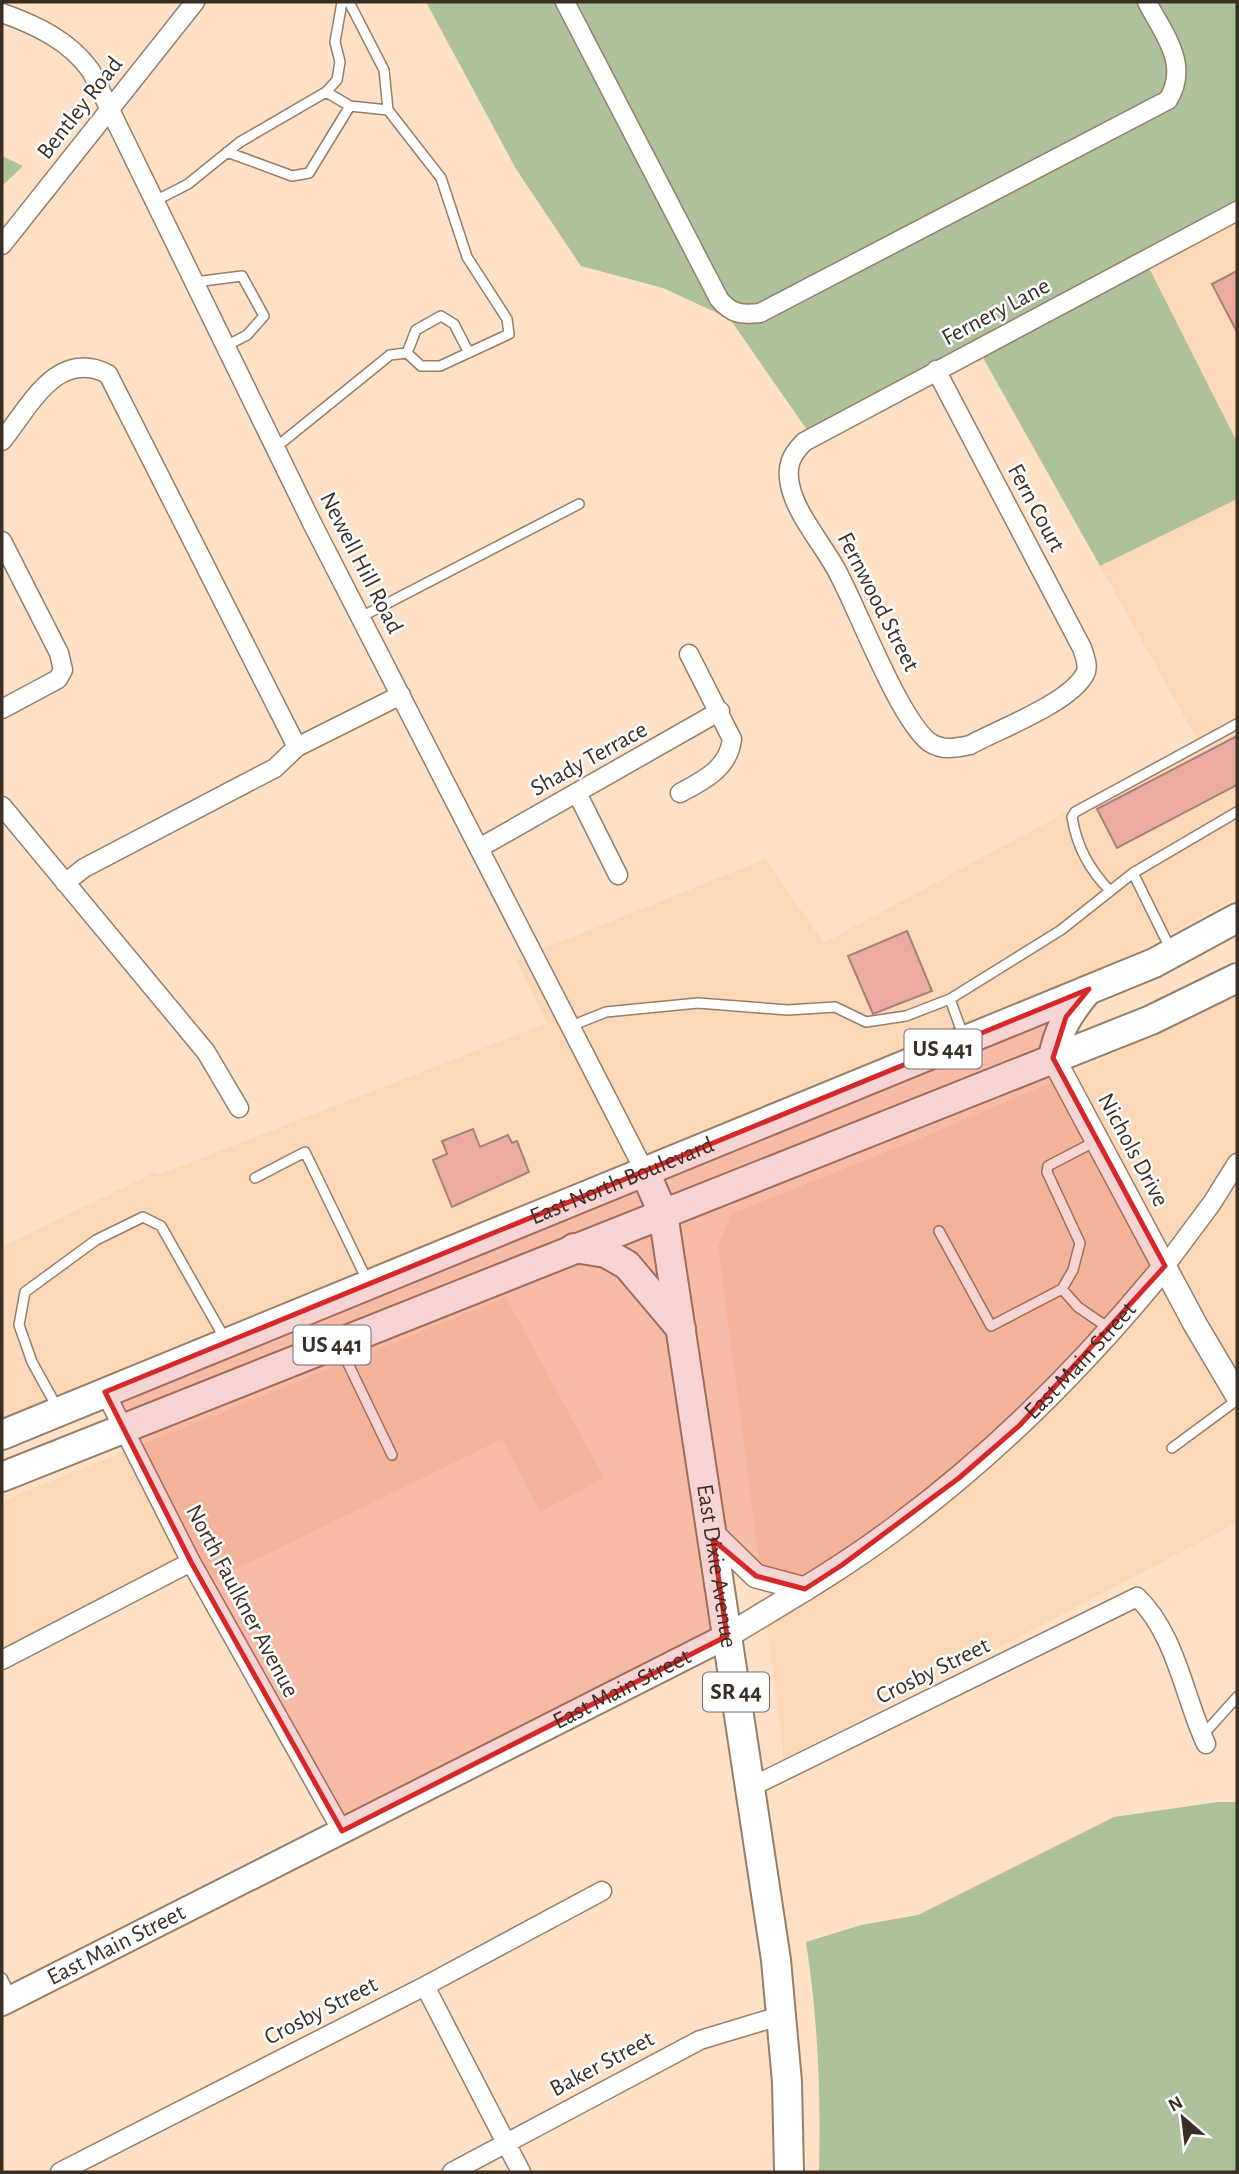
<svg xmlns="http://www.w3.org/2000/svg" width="1239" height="2174" viewBox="0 0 1239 2174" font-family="'Alegreya Sans',sans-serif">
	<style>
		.built { fill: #fbd8b8 }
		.green { fill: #aec19d }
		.building { fill: #ecaba2; stroke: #a6817c; stroke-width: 2 }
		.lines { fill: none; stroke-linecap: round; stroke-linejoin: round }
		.service-casing { stroke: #987e66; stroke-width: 12 }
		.minor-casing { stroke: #987e66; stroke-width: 21 }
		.tertiary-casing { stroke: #987e66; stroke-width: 26 }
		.secondary-casing { stroke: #987e66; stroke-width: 28 }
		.primary-casing { stroke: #987e66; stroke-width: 32 }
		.service { stroke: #fff; stroke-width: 9 }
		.minor { stroke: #fff; stroke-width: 18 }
		.tertiary { stroke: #fff; stroke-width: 23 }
		.secondary { stroke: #fff; stroke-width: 24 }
		.primary { stroke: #fff; stroke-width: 28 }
		.marked { fill: #d62828; fill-opacity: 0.2; stroke: #d62828; stroke-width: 5; stroke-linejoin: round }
		.labels { text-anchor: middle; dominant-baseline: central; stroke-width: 5; stroke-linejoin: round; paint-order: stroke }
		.shield { fill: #fff; stroke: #756d66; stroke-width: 2 }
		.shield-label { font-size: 23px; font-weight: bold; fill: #3a2f25 }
		.street-label { font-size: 24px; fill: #3a2f25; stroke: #fff }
	</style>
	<rect width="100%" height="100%" fill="#fee1c7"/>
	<path class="built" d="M1237,208V442L1145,260Z
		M1237,499V897L1116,963L909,1052L2,1424V1247L155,1172L158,1175L547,1023L516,960L765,859L824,943L1198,741L1100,566Z
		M1237,989V1377L1072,1074Z
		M1055,1081L1154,1264L1058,1373L986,1442L891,1519L802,1579L760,1567L718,1246L731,1214L924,1137Z
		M1164,1283L1237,1412V1523L784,1759L767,1624L807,1599L813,1600L814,1595Z
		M506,1297L604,1478L540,1512L502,1439L206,1584L188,1552L2,1650V1501Z"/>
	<path class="green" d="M426,2H1237V208L1145,260L1237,442V499L1100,566L977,347L807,430L730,319L663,288L581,266L516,169Z
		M2,156L23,166L2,186Z
		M1218,1802H1237V2172H819C821,2095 818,2019 806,1942L861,1925L918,1915L1114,1817Z"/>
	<path class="building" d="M1237,271V332L1212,284Z
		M1237,736V785L1117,848L1097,809Z
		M907,931L932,991L873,1014L848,956Z
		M473,1129L480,1147L508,1135L512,1143L517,1141L529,1172L452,1207L433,1160L447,1154L442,1141Z"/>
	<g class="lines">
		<defs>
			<path id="service" d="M326,92L350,106L388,110
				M227,152L292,176L309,173L350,106
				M155,201L188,184L240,142L326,92L337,80L340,62L335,42L342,2
				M195,282L242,276L264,316L247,335L226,346
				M407,353L416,330L441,316L454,324L469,353
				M275,448L390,355L407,353L421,366H440L509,334L507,319L467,257L441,178L388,110L384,70L349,2
				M361,617L579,504
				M1133,873L1237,812
				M1110,891C1089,869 1077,847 1072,817L1075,812L1237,724
				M571,1026L606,1012L698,1003L788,1010L835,1007L866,1022L906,1016L950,999
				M964,1038L950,999L1061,930L1133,873L1171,950
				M1096,1141L1048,1166L1047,1172L1080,1243L1073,1270L1062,1289L1078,1307L1110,1329
				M255,1178L305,1152L368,1282
				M939,1231L991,1326L1062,1289
				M340,1347L392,1455
				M58,1409L32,1362L19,1325L25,1292L96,1240L143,1217L161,1226L225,1339
				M1172,1448L1237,1400
				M1202,1736L1237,1697
				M2,1978L11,1996"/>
			<path id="minor" d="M565,2L719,299C731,314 741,315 760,313L1168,100C1190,64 1164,35 1147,2
				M2,13C36,25 70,41 91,71L313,525L644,1170
				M2,245L195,2
				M936,370L1082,648C1085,657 1089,666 1085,674C1070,703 999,729 970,745C956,748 942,751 929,742C898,717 858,609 836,569C821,542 796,514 790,485C786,466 791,455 804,442L1237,211
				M2,441C30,406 57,348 108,374L297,747
				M2,541L59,653L63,670L58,679L2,709
				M577,793L618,875
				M680,793C703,781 729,768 732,739L689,654
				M2,806L206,1052L239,1108
				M481,847L720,711
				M65,883L84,868L275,768L297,747L401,695
				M1165,1266L1212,1203L1237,1163
				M105,1392L191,1562L342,1831
				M2,1660L191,1562
				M751,1787L1137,1597C1176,1634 1184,1697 1206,1744
				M425,1986L521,2172
				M60,2172L425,1986L602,1891
				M452,2172L700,2040L783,2015"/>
			<g id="tertiary">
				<path d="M1053,1058L1195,1324L1237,1395"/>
				<path d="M713,1534L756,1576L805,1589"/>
				<path id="s1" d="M727,1636C785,1601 844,1567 898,1526C999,1451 1086,1363 1165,1266"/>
			</g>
			<g id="secondary">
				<path id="s2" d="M2,2003L727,1636"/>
			</g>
			<g id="primary">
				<path d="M1053,1058C1058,1029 1069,1013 1087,991"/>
				<path id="s3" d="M644,1170L663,1213L776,1960L787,2082L789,2172"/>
				<path d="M574,1248L606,1253L627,1265L681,1329"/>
				<path id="s4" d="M2,1435L1154,963L1237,918"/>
				<path d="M2,1477L1151,1020L1237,978"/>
			</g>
		</defs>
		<use href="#service" class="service-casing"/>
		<use href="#minor" class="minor-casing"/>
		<use href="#tertiary" class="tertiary-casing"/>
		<use href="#secondary" class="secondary-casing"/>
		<use href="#primary" class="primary-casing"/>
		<use href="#service" class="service"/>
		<use href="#minor" class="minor"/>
		<use href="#tertiary" class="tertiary"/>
		<use href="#secondary" class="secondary"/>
		<use href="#primary" class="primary"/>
	</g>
	<path class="marked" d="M1089,989L1066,1017L1053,1058L1165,1266L1020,1425L959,1478L842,1565L805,1589L756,1576L713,1540L727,1636L342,1831L191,1562L105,1392Z"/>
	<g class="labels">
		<g class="shield">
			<rect x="904.5" y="1029.5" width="77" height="39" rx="5"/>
			<rect x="293.5" y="1325.5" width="77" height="39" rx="5"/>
			<rect x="703" y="1672.5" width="66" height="39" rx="5"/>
		</g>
		<g class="shield-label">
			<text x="943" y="1049">US 441</text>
			<text x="332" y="1345">US 441</text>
			<text x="736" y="1692">SR 44</text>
		</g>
		<g class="street-label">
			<text transform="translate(80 108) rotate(-52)">Bentley Road</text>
			<text transform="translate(996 312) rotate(-28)">Fernery Lane</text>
			<text transform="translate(1036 508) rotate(62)">Fern Court</text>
			<text transform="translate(361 563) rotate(63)">Newell Hill Road</text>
			<text transform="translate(878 602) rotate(63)">Fernwood Street</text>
			<text transform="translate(589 759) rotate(-29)">Shady Terrace</text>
			<text transform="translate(1133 1150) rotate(62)">Nichols Drive</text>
			<text stroke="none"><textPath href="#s4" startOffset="670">East North Boulevard</textPath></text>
			<text stroke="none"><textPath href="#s1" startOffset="450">East Main Street</textPath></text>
			<text stroke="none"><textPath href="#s3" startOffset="404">East Dixie Avenue</textPath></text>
			<text transform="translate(242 1601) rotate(62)">North Faulkner Avenue</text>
			<text transform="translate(933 1671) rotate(-26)">Crosby Street</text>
			<text stroke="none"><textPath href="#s2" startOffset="695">East Main Street</textPath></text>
			<text stroke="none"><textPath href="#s2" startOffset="128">East Main Street</textPath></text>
			<text transform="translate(321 2011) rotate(-27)">Crosby Street</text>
			<text transform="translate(602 2064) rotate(-28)">Baker Street</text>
		</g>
	</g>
	<rect width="1239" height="2174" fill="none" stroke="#3a2f25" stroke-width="7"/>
	<g transform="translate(1183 2118) rotate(332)" stroke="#ffffff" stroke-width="5" paint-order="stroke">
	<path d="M0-5L12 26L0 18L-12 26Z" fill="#3a2f25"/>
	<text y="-10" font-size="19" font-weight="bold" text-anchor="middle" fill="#3a2f25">N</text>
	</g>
</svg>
